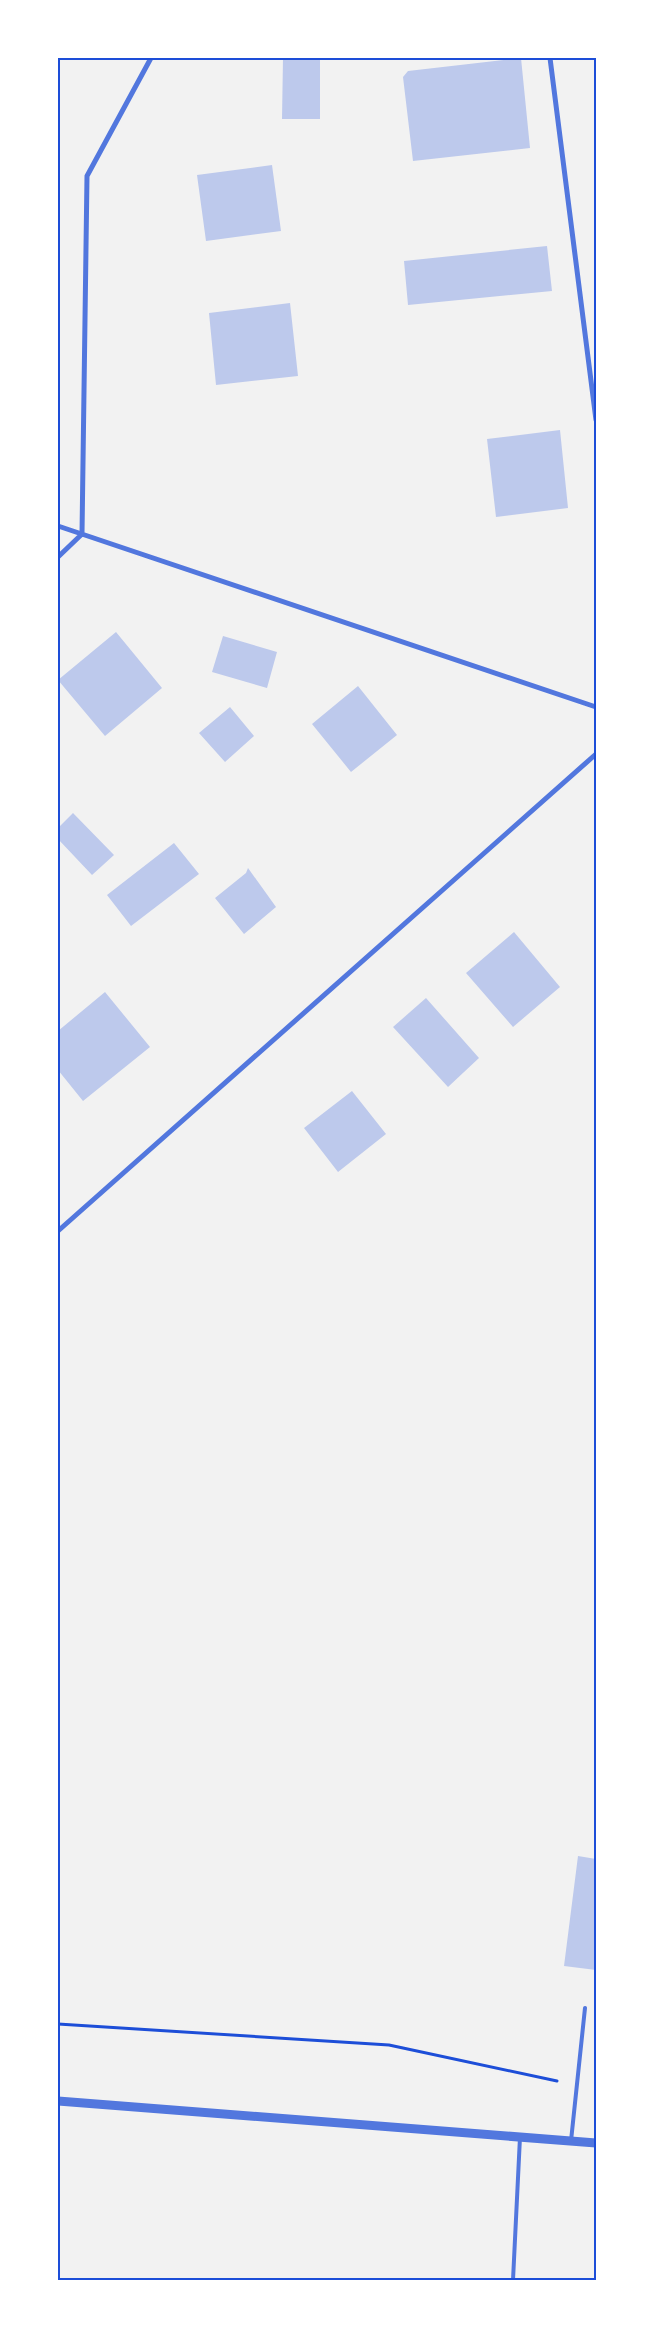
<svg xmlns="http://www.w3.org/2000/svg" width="654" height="2338" viewBox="0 0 654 2338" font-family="Georgia,serif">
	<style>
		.building { fill: #bdc9ec }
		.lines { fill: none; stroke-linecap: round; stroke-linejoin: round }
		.path { stroke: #1d4ed8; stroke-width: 3 }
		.service { stroke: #5277de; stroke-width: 4 }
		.minor { stroke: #5277de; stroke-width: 5 }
		.tertiary { stroke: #5277de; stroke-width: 9 }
		.neatline { fill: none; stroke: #1d4ed8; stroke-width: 2 }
	</style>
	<rect width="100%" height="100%" fill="#f2f2f2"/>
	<path class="building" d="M283,58H320V119H282Z
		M521,58L530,148L413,161L403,77L408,71Z
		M272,165L281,231L206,241L197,175Z
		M547,246L552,291L408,305L404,261Z
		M290,303L298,376L216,385L209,313Z
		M560,430L568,508L496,517L487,439Z
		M116,632L162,688L105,736L58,680Z
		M223,636L277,652L267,688L212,672Z
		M358,686L397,735L351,772L312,724Z
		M230,707L254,736L225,762L199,733Z
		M73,813L114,855L92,875L58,839V828Z
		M174,843L199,874L131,926L107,895Z
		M248,868L276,907L244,934L215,898L246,873Z
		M514,932L560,987L513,1027L466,973Z
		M105,992L150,1047L83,1101L58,1070V1031Z
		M426,998L479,1058L448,1087L393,1027Z
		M352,1091L386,1134L338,1172L304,1128Z
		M578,1856L596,1859V1970L564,1966Z"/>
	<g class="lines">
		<path class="path" d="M58,2024L389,2045L557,2081"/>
		<path class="service" d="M571,2141L585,2008
			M513,2280L520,2137"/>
		<path class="minor" d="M550,58L596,420
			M58,526L596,707
			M58,557L82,534L87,176L151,58
			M58,1231L596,754"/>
		<path class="tertiary" d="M58,2101L596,2143"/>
	</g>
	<rect width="654" height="2338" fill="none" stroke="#ffffff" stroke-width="118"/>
	<rect x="59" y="59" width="536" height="2220" class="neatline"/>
</svg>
